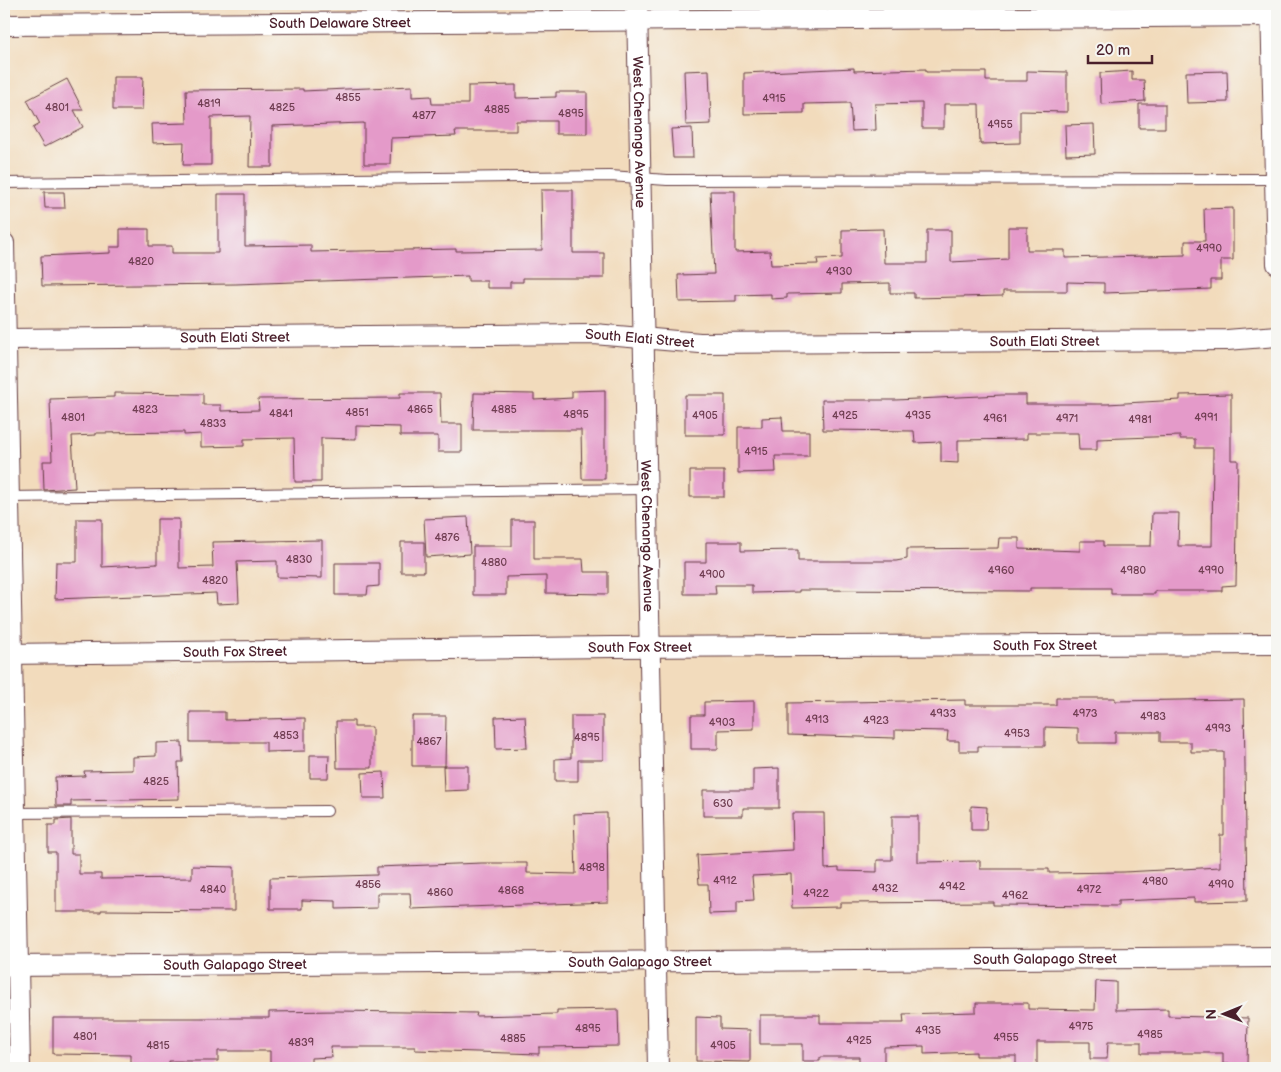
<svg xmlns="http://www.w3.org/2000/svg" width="1281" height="1072" viewBox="0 0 1281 1072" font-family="'Balsamiq Sans',sans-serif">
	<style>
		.building { fill: #e49ac9 }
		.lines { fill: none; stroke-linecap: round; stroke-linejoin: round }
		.lane-casing { stroke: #633b41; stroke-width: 12 }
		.street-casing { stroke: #633b41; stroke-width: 22 }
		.lane { stroke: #fff; stroke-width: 10 }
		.street { stroke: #fff; stroke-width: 20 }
		.labels { text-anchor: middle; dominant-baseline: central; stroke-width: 4; stroke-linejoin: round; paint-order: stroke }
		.number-label { font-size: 11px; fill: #703e52 }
		.street-label { font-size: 14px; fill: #4a1f2b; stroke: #f6f6f2 }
	</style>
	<rect width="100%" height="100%" fill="#f6f6f2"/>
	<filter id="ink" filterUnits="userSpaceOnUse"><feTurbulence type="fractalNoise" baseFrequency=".02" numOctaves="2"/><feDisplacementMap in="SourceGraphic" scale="10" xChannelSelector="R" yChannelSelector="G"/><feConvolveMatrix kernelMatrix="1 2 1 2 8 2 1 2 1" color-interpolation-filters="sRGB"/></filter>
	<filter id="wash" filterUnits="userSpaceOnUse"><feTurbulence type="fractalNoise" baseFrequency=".0096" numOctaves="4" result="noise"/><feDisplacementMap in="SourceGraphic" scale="20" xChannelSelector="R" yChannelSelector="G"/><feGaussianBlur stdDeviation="1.12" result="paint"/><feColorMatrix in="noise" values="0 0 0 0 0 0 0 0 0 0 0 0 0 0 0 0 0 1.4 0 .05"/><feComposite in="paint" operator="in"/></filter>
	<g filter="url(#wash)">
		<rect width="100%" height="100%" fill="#f2dbbc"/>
		<g id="blocks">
			<path class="building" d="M854,68V71L926,69V72H986V81H1027V71L1067,72V112L1020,111V143L980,144L979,104H944V128H922V103L875,104L876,130L852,131L850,103L804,104V113L744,114V73Z
				M709,70L711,124L686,125L684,71Z
				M1132,71V80H1144L1145,101L1101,104L1100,73Z
				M1227,71L1228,102L1187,103L1186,72Z
				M113,77H143L142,110H113Z
				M67,79L83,110H74L83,127L44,147L33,128L40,124L27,100Z
				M516,85V98L556,97V92H587V134H556V121H516V131H455L456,136L391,138L390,164H364V123L272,126V167H249L250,116L211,117V165H183L184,142L153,143L152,124L187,123L186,90L303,89V91L412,86V97L431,96L432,104H468V86Z
				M1139,104H1165V128H1139Z
				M1094,124L1095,154L1066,155L1065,125Z
				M692,128L693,158H673L671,129Z
				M541,190H573V253H604V278H523V282H510V288H487V281H468V276L236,284L42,286L41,256L110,253V247H120V229H149V246H172V253H218V194H245V246L311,245V252L456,249V251L542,250Z
				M710,191H735V252L770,251L771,265L818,264L817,259L842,258V230L883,229L884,263H927V230H951V262L1008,259V227H1027V250H1065V258L1185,255V241H1205L1204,209L1233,208V260H1221V280H1211V289L1104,293V283L1067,282V291H1003V296L914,298V293H890V283L842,284V293L787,294V298L771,299V294L736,295V301L679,302L678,275L714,274Z
				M44,192H64L65,208H45Z
				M605,390V479H582L581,430H473L474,393L534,394V400L572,398V391Z
				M114,393L203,394V405H221V411L259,410L258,399L400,398V393H440L441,424H462V452H438V436H400V427L356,426V439L321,438V482H295L294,438L244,439V446L201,447V434L184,435V432L96,433V435L72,436L75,488L44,490L43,461H52L50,399L114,397Z
				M1231,394V460H1238L1236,585L1222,586V591H1155V594H1111V588H1030V591L799,590V592L752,593V585H715L716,594H684V562H706V542H741V551L798,550V561H896L907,559V549L998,548L999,538H1019V549L1080,551V541H1103V546H1151L1152,513H1179L1178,546H1212L1213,448H1195V439H1180V436L1097,439V450H1079L1078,433H1027V439L958,440V463L941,462V442L915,443L914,431L823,430L822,400H895L1002,395H1026V404H1107L1180,400V395Z
				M685,395H725V435H685Z
				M782,417L783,431H809V456H775L776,472L738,473V427H762V418Z
				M690,471H724V497H690Z
				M468,517L470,554L426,557L424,519Z
				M77,519H102V567L157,564V519H179V568L213,567L212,542L322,540V578L277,577V561L237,562L239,603L217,604L216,593L55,599L56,562H77Z
				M512,520H534V559H583L584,572H608V594L546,593V576L506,577V595H473V546H512Z
				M401,542H424V572H401Z
				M335,563H379V586L368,587L367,595H335Z
				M1056,698H1115V701L1244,699L1247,901L1194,902V898L1118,901V906L993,905V902L840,903V907L792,908L791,874L752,876L754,900L737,901V913L709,914L708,884H699L697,855L793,850L792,813H824L825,869L839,868V871L877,872V860H892V816H918V862L980,861V869H1049V873L1124,872L1220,867V835H1224V752H1191V742H1160V732H1115V743H1078V728L1045,727V746H978V751H959V741H947L948,731L895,730V738L788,735V703L965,700V705H1056Z
				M754,701V729L718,730V749H691V715H704V702Z
				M190,712H225V720L305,718V751L266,752V742H190Z
				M412,716H446L445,766H412Z
				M525,716L527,748L496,749L495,717Z
				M571,716H603V760H578V781H555V759L571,758Z
				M336,721H354V727H372V768H337Z
				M182,742L183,762H178L179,799L71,801V806H56L55,777L85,776L84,771L133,770V757L156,756V743Z
				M310,755H329L328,778H310Z
				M443,766H468V790L444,791Z
				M779,768V808H743V816H703V790H753V769Z
				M384,772L385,798H363L362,773Z
				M971,806L987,807L986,830H971Z
				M607,813L608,902L411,909L410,893H377V908L336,909V901L302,900V909H270V878L377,875V867L482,863H527V873L576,874L574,814Z
				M71,819V854H79V874H101V879L192,878V866L234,867V911L101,910V912H56V852H48V825H56V820Z
				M1096,981L1116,982V1010L1168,1009V1016L1248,1018L1247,1064H1223V1053H1141V1042H1108L1107,1059H1090V1042H1037V1068H1016V1056H976V1052L924,1054V1046L884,1047V1068H859V1057H820V1061H803V1044H760V1015H820V1023H904L903,1014L976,1012V1003H1028V1009L1095,1010Z
				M618,1009L619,1046L539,1047V1054L415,1050V1047H331L332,1057L311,1058V1068H270V1051H218V1061H169V1067H131V1055L53,1054V1018H269V1012L337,1011L477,1013L476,1016L557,1014V1010Z
				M696,1017L720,1018V1029L750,1030V1062L696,1061Z"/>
		</g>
	</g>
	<g filter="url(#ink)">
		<use href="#blocks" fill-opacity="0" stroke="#633b41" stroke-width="1"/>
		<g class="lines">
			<defs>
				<path id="lane" d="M4,183L610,176L667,180L1275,179
					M7,497L646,489
					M4,813L327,811"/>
				<g id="street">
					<path id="s1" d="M637,4L658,1068"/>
					<path d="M1271,4L1277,264"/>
					<path id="s2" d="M4,25L1277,16"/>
					<path d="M4,243L20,1068"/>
					<path id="s3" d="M4,339L594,334L700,343L1227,340L1277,336"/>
					<path id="s4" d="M4,654L614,647L1277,644"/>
					<path id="s5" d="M4,966L1277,957"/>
				</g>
			</defs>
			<use href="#lane" class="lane-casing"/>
			<use href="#street" class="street-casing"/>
			<use href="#lane" class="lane"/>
			<use href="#street" class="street"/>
		</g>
	</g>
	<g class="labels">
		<g class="number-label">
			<text x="348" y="97">4855</text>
			<text x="774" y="98">4915</text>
			<text x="209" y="103">4819</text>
			<text x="57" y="107">4801</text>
			<text x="282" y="107">4825</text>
			<text x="497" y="109">4885</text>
			<text x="571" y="113">4895</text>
			<text x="424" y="115">4877</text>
			<text x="1000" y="124">4955</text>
			<text x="1209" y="248">4990</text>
			<text x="141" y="261">4820</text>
			<text x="839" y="271">4930</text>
			<text x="145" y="409">4823</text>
			<text x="420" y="409">4865</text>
			<text x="504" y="409">4885</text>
			<text x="357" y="412">4851</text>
			<text x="281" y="413">4841</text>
			<text x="576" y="414">4895</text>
			<text x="705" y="415">4905</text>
			<text x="845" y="415">4925</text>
			<text x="918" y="415">4935</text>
			<text x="73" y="417">4801</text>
			<text x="1206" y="417">4991</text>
			<text x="995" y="418">4961</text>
			<text x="1067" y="418">4971</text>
			<text x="1140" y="419">4981</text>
			<text x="213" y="423">4833</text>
			<text x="756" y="451">4915</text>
			<text x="447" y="537">4876</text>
			<text x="299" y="559">4830</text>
			<text x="494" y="562">4880</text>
			<text x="1001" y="570">4960</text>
			<text x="1133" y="570">4980</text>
			<text x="1211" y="570">4990</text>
			<text x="712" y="574">4900</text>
			<text x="215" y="580">4820</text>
			<text x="943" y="713">4933</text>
			<text x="1085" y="713">4973</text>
			<text x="1153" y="716">4983</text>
			<text x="817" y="719">4913</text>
			<text x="876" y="720">4923</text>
			<text x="722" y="722">4903</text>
			<text x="1218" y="728">4993</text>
			<text x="1017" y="733">4953</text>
			<text x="286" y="735">4853</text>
			<text x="587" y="737">4895</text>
			<text x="429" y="741">4867</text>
			<text x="156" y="781">4825</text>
			<text x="723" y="803">630</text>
			<text x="592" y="867">4898</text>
			<text x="725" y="880">4912</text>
			<text x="1155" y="881">4980</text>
			<text x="368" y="884">4856</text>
			<text x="1221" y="884">4990</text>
			<text x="952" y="886">4942</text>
			<text x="885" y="888">4932</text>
			<text x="213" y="889">4840</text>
			<text x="1089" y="889">4972</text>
			<text x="511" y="890">4868</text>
			<text x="440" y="892">4860</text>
			<text x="816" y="893">4922</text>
			<text x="1015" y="895">4962</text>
			<text x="1081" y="1026">4975</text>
			<text x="588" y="1028">4895</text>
			<text x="928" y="1030">4935</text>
			<text x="1150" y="1034">4985</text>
			<text x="85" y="1036">4801</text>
			<text x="1006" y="1037">4955</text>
			<text x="513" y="1038">4885</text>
			<text x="859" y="1040">4925</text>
			<text x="301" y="1042">4839</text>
			<text x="158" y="1045">4815</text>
			<text x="723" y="1045">4905</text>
		</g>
		<g class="street-label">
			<text stroke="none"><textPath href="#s2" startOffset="336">South Delaware Street</textPath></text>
			<text stroke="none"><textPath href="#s1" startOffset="128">West Chenango Avenue</textPath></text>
			<text stroke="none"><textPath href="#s3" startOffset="231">South Elati Street</textPath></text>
			<text stroke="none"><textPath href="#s3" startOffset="636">South Elati Street</textPath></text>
			<text stroke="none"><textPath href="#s3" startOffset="1041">South Elati Street</textPath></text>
			<text stroke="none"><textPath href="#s1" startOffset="532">West Chenango Avenue</textPath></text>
			<text stroke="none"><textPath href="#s4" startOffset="1041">South Fox Street</textPath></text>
			<text stroke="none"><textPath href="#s4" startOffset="636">South Fox Street</textPath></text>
			<text stroke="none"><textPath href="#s4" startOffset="231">South Fox Street</textPath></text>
			<text stroke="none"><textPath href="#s5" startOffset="1041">South Galapago Street</textPath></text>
			<text stroke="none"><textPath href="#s5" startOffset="636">South Galapago Street</textPath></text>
			<text stroke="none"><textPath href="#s5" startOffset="231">South Galapago Street</textPath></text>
		</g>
	</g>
	<rect width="1281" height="1072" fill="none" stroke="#f6f6f2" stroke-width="20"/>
	<g transform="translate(1224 1014) rotate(269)" stroke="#f6f6f2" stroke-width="4" paint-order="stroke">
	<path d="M0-4L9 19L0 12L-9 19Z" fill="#4a1f2b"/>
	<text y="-8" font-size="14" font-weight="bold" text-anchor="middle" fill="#4a1f2b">N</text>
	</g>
	<path d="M1088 55v8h64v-8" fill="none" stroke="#4a1f2b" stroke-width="2.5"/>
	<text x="1096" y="55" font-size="15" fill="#4a1f2b" stroke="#f6f6f2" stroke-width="4" paint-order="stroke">20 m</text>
</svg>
